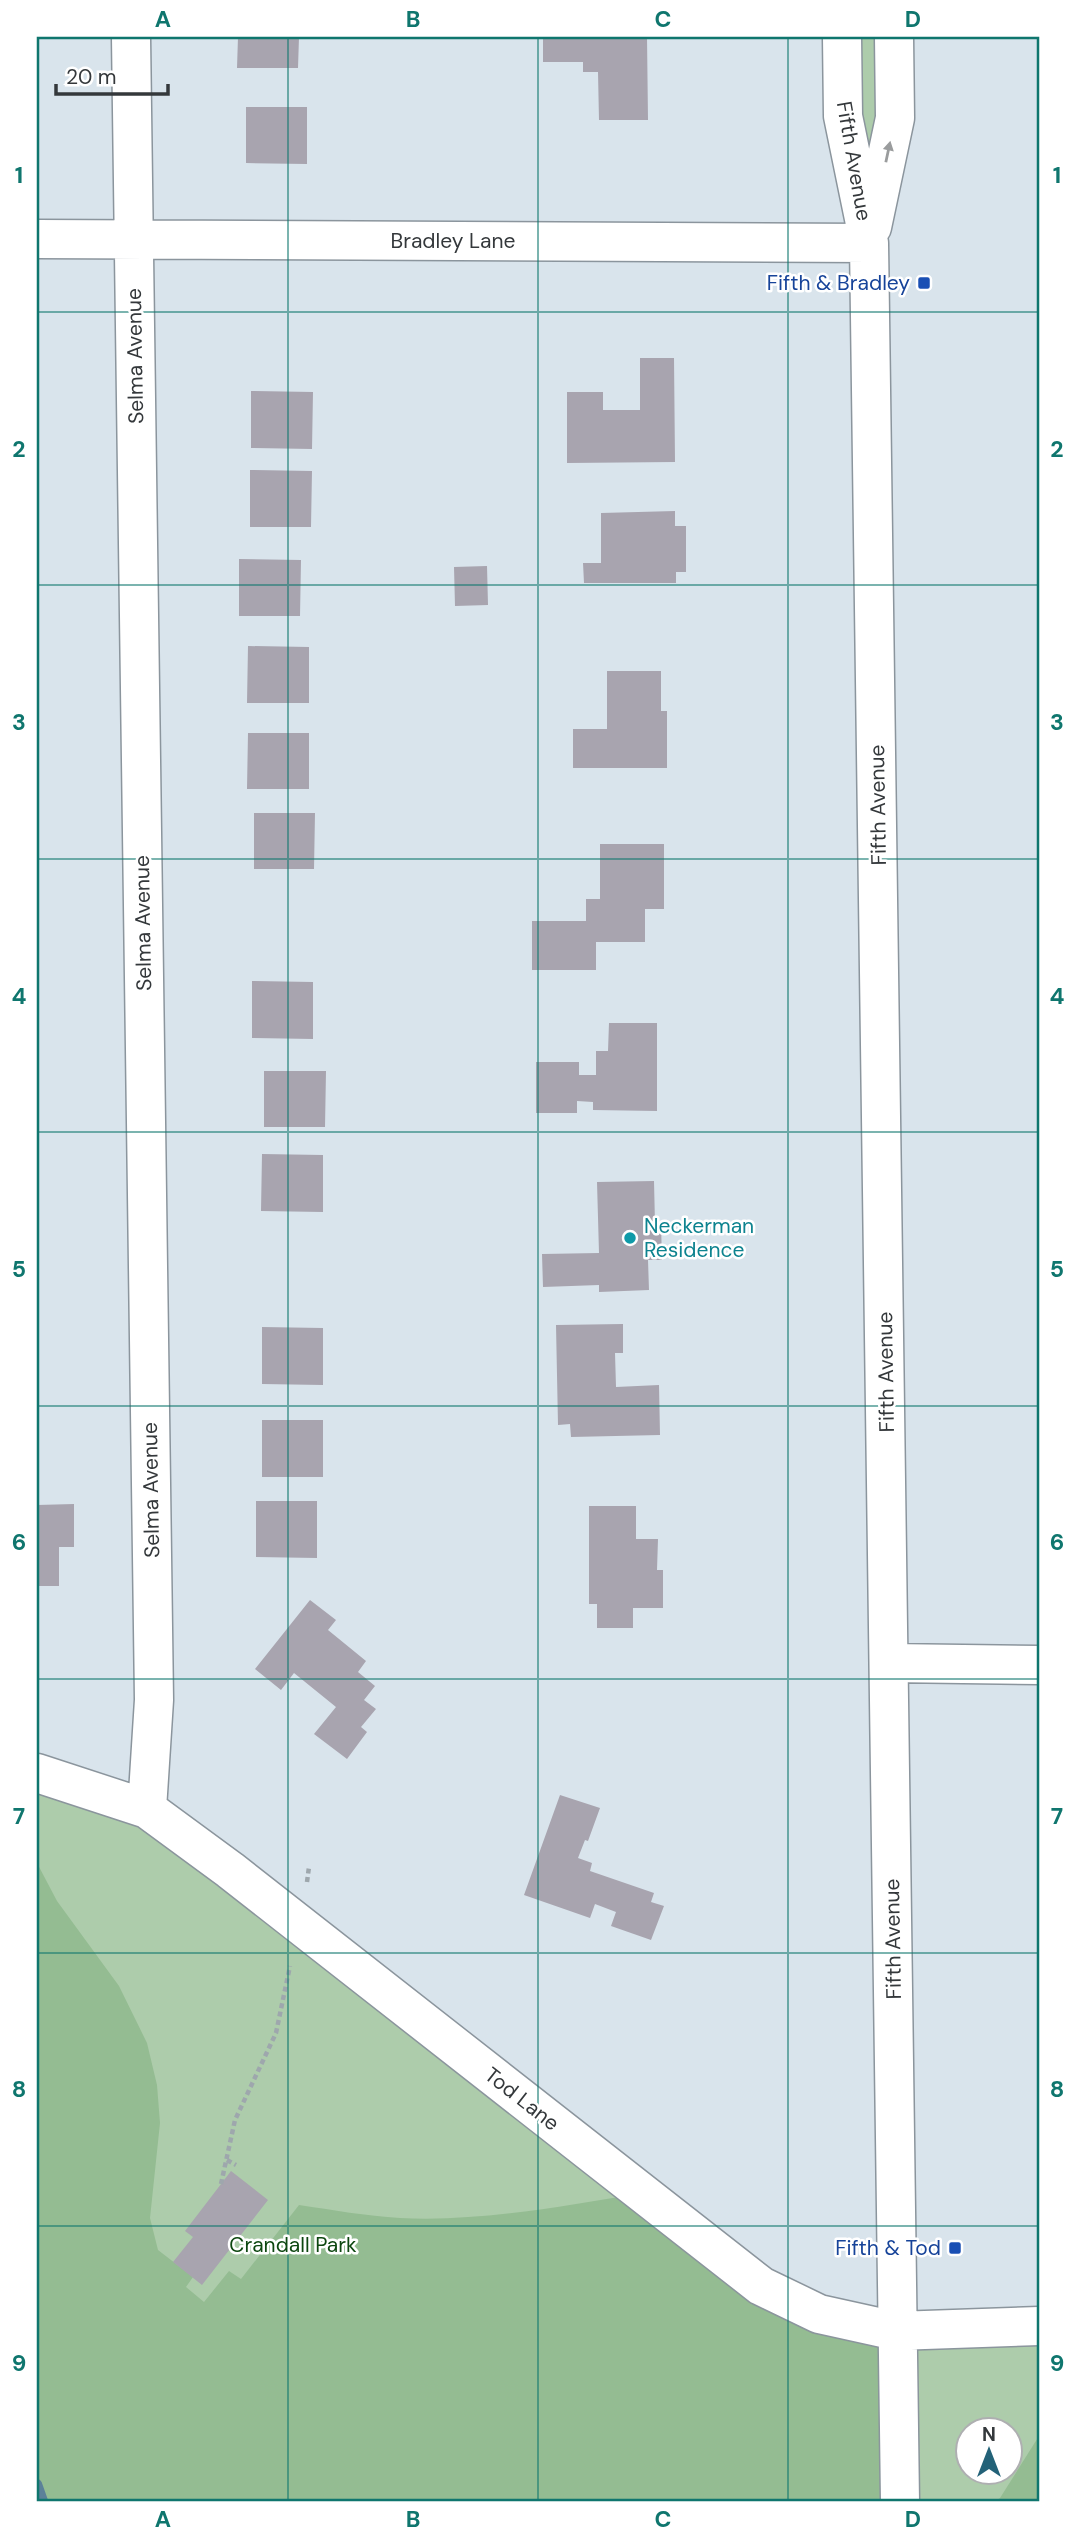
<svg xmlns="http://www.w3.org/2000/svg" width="1076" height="2538" viewBox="0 0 1076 2538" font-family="'DM Sans',sans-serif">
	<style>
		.green { fill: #adccab; fill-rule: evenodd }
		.forest { fill: #94bc92 }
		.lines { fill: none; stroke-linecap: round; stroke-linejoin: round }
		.stream { stroke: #5c8199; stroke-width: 10 }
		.building { fill: #a8a4af }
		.minor-casing { stroke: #8b959d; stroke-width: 41 }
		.path { stroke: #9ea7ad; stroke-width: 4.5; stroke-dasharray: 5 3.5; stroke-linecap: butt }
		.minor { stroke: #fff; stroke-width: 38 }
		.oneway { fill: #9a9c9d }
		.grid { fill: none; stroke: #0f766e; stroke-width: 2; stroke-opacity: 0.55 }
		.transit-dot { fill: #1a4fb4; stroke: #fff; stroke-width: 2.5 }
		.culture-dot { fill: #0f9aa8; stroke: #fff; stroke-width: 2.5 }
		.labels { text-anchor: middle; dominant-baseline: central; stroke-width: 5; stroke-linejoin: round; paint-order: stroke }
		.street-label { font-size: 21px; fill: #34383b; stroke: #fff }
		.transit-label { font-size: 21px; fill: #164399; stroke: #fff; text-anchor: end }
		.culture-label { font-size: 21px; fill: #0d838f; stroke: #fff; text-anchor: start }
		.park-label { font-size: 21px; fill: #0d4710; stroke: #fff }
		.neatline { fill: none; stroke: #0f766e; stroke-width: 2.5 }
		.grid-label { font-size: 23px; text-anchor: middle; font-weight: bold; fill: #0f766e }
	</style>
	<rect width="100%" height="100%" fill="#d9e4ec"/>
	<path class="green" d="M842,37H894L869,243Z
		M37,1773L147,1809L819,2314L1039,2326V2501H37ZM968,2430H1010V2472H968Z"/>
	<path class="forest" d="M37,1863L57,1901L119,1986L147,2043L157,2085L160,2123L150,2218L158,2250L193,2277L186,2287L204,2302L229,2271L241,2279L299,2205C333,2210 366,2216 400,2218C481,2222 564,2206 643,2193L761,2286L896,2331L900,2501H37Z
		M1039,2436V2501H995L1000,2498Z"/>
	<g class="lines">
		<path class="stream" d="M37,2484L43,2501"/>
	</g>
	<path class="building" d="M238,37H299L298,68H237Z
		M543,37H647L648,120H599L598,72H583V62H543Z
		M246,107H307V164L246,163Z
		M640,358H674L675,462L567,463V392H603V410H640Z
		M251,391L313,392L312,449L251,448Z
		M250,470L312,471L311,527H250Z
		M675,511V526H686V572H676V583H584L583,563H601V513Z
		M239,559L301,560L300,616H239Z
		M487,566L488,605L455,606L454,567Z
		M248,646L309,647V703H247Z
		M607,671H661V711H667V768H573V729H607Z
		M248,733H309V789H247Z
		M254,813H315L314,869H254Z
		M600,844H664V909H645V942H596V970H532V921H586V899H600Z
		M252,981L313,982V1039L252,1038Z
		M609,1023H657V1111L593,1110V1102L577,1101V1113H536V1062H579V1075H596V1051H608Z
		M264,1071H326L325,1127H264Z
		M262,1154L323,1155V1212L261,1211Z
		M654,1181L655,1224H661L662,1260H648L649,1290L599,1292V1285L543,1287L542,1254L599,1253L597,1182Z
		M623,1324V1353H615L616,1387L659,1385L660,1435L571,1437L570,1424L558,1425L556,1325Z
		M262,1327L323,1328V1385L262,1384Z
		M262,1420H323V1477H262Z
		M256,1501H317V1558L256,1557Z
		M74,1504V1547H59V1586H37V1505Z
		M589,1506H636V1539H658L657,1570H663V1608H633V1628H597V1604H589Z
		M310,1600L336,1620L328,1630L366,1661L358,1672L375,1686L364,1700L376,1709L361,1727L367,1732L347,1759L314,1734L336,1707L294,1673L281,1690L255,1669Z
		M560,1795L600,1808L588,1841L585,1840L578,1858L592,1863L590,1871L654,1893L651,1902L664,1906L651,1940L611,1926L616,1912L595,1904L590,1918L524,1895Z
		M231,2171L268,2200L202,2285L173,2262L193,2237L185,2231Z"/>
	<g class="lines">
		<defs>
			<path id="minor" d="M131,37L154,1700L147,1809
				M842,37L843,116L869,243L900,2501
				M872,227L895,118L894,37
				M37,239L869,243
				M890,1663L1039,1665
				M37,1773L147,1809L230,1870L761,2286L819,2314L896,2331L1039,2326"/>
		</defs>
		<use href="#minor" class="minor-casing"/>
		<path class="path" d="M307,1882L309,1867
			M227,2160L236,2165
			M221,2184L235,2120L276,2033L290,1966"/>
		<use href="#minor" class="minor"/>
	</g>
	<defs><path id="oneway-solid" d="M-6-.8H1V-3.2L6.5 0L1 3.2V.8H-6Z" transform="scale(1.75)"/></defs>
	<use class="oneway" href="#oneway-solid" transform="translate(888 152) rotate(-78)"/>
	<path class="grid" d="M288,37V2501M538,37V2501M788,37V2501M37,312H1039M37,585H1039M37,859H1039M37,1132H1039M37,1406H1039M37,1679H1039M37,1953H1039M37,2226H1039"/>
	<g class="transit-dot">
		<rect x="917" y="276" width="14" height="14" rx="3.5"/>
		<rect x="948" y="2241" width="14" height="14" rx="3.5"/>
	</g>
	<circle class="culture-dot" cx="630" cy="1238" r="7"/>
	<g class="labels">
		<g class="street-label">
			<text transform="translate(854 161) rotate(80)">Fifth Avenue</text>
			<text x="453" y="241">Bradley Lane</text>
			<text transform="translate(135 356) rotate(-91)">Selma Avenue</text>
			<text transform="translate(878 805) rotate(-91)">Fifth Avenue</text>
			<text transform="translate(143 923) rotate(-91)">Selma Avenue</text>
			<text transform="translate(886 1372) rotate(-91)">Fifth Avenue</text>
			<text transform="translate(151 1490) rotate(-91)">Selma Avenue</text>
			<text transform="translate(893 1939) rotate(-91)">Fifth Avenue</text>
			<text transform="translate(522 2099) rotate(38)">Tod Lane</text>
		</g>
		<g class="transit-label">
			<text x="910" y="283">Fifth &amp; Bradley</text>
			<text x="941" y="2248">Fifth &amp; Tod</text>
		</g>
		<g class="culture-label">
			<text x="644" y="1226">Neckerman<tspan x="644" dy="24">Residence</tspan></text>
		</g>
		<g class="park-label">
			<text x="293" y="2245">Crandall Park</text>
		</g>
	</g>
	<rect width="1076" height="2538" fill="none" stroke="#ffffff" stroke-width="77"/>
	<g transform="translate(989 2451)"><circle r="33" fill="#ffffff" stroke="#aeafb1" stroke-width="2"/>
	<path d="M0-5L12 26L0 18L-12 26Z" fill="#236278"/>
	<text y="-10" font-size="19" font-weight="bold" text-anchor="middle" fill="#34383b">N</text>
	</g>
	<path d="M56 84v10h112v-10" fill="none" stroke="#34383b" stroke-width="3.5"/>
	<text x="66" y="84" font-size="21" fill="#34383b" stroke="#ffffff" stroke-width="5" paint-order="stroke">20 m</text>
	<rect x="38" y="38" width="1000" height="2462" class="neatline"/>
	<g class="grid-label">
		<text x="163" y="27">A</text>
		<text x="413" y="27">B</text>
		<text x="663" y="27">C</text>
		<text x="913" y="27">D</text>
		<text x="19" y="183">1</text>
		<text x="1057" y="183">1</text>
		<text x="19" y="457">2</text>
		<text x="1057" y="457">2</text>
		<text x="19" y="730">3</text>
		<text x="1057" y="730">3</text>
		<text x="19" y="1004">4</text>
		<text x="1057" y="1004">4</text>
		<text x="19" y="1277">5</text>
		<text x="1057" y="1277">5</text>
		<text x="19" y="1550">6</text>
		<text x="1057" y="1550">6</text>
		<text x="19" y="1824">7</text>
		<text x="1057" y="1824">7</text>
		<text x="19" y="2097">8</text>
		<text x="1057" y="2097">8</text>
		<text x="19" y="2371">9</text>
		<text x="1057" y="2371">9</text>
		<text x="163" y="2527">A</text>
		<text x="413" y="2527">B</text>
		<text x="663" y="2527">C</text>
		<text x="913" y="2527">D</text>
	</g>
</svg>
